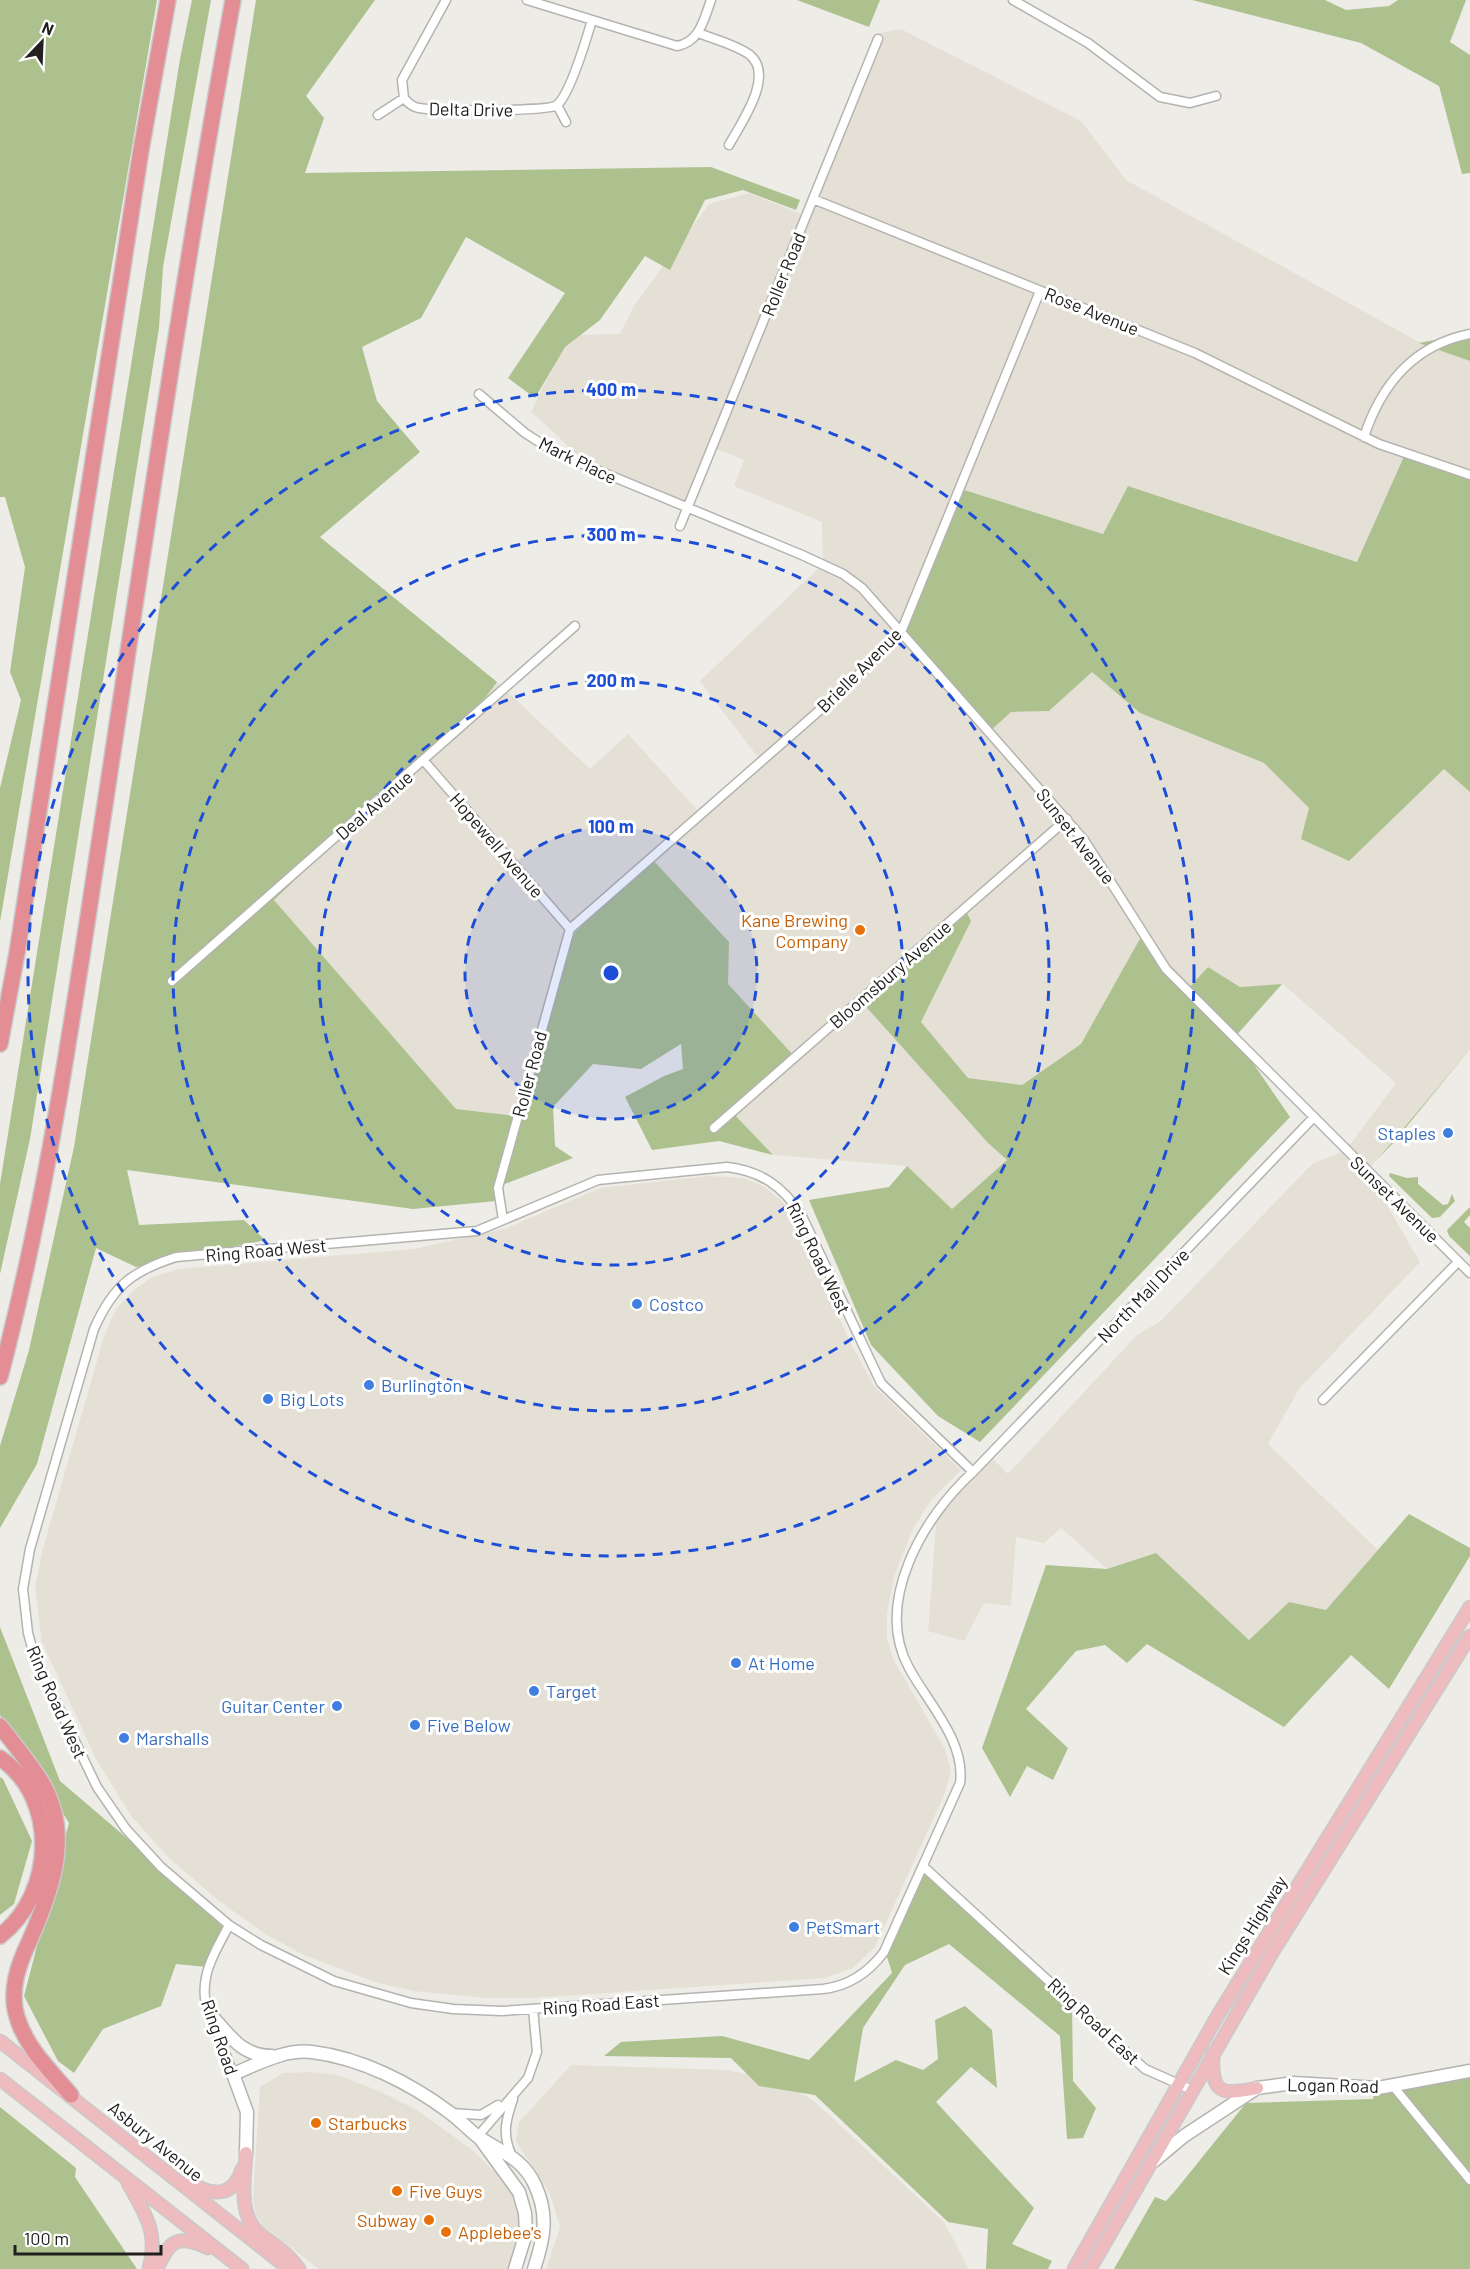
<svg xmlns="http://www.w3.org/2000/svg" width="1470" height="2269" viewBox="0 0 1470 2269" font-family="Barlow,sans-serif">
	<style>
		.built { fill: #e5e0d5 }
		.green { fill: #adc18f }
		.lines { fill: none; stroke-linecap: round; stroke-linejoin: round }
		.street-casing { stroke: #b5b3af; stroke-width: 11 }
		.secondary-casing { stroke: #b5b3af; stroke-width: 15 }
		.primary-casing { stroke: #cac9c9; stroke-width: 15 }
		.highway-casing { stroke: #cac9c9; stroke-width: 18 }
		.street { stroke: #fff; stroke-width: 8 }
		.secondary { stroke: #fff; stroke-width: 12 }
		.primary { stroke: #eebbbf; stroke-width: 12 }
		.highway { stroke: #e38d95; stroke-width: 15 }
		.ring { fill: none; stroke: #1d4ed8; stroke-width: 3; stroke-dasharray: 10 8 }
		.food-dot { fill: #e8710a; stroke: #fff; stroke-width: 2 }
		.shop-dot { fill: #3f7fe0; stroke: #fff; stroke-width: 2 }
		.labels { text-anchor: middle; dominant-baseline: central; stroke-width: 6; stroke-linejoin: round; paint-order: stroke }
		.street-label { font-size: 18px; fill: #21201f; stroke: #fff }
		.food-label { font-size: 18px; fill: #c56008; stroke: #fff; text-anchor: start }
		.shop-label { font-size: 18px; fill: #366cbe; stroke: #fff; text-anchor: start }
		.centre { fill: #1d4ed8; stroke: #fff; stroke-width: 3 }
		.ring-label { font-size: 18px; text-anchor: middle; font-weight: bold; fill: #1d4ed8; stroke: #fff; stroke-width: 6; stroke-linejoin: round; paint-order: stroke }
	</style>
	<rect width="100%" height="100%" fill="#eeece7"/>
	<path class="built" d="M901,29L1081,121L1126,180L1419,342L1470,361V475L1406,453L1358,562L1128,486L1103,534L958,488L1011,712L1049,711L1092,672L1140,713L1264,763L1309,808L1445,769L1470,792V1049L1367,1171L1420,1262L1299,1389L1268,1444L1378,1550L1326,1610L1289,1602L1249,1640L1156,1554L1107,1569L1061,1528L1044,1543L1016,1537L1011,1606L984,1603L964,1641L928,1631L937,1512L989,1455L1008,1474L1137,1335L1161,1321L1312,1164L1346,1150L1396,1083L1283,984L1240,987L1208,967L1186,992L1142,935L1081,1044L1022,1085L967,1078L921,1022L971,921L860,1000L988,1143L1007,1160L952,1209L907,1166L773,1155L731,1111L795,1057L728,984V942L517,1116L456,1109L274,900L486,697L497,682L590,769L628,734L700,813L760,760L700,681L823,564L822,522L734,486L744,460L712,447L689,509L587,468L560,438L531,412L568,335L620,334L635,304L709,204L749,193L804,215L807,202L875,34Z
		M709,1176L744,1178L763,1186L781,1200L794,1218L850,1342L874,1386L961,1470L931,1500L913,1529L894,1577L887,1613V1637L893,1659L945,1749L951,1772L945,1793L875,1947L853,1968L825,1978L532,1998H487L413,1991L375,1982L304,1955L267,1935L219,1901L169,1858L132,1817L96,1759L42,1642L35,1589L42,1552L105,1333L116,1309L133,1291L152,1277L179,1269L414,1249L507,1228L600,1188Z
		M571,2065L727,2070L782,2082L814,2101L944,2222L969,2269H546L560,2227L550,2194L516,2141L519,2122Z
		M311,2072L338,2075L379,2091L417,2110L471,2149L495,2172L514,2194L519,2214L520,2232L508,2269H319L263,2226L256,2215L253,2199L260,2087L283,2073Z"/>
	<path class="green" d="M0,0H157L0,922V788L21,700L10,672L25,567L5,497H0Z
		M192,0H211L163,267L159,328L30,1139L0,1274V1184L180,59Z
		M256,0H375L306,96L324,118L305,173L711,167L800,200L796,210L743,190L705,200L670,270L645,256L600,320L565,347L535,398L508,378L565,293L466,237L421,318L362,347L377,401L420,452L320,537L497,682L486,697L274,900L456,1109L517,1116L569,938L652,859L729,942L728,984L795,1057L731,1111L773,1155L719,1141L652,1150L625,1097L664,1076L683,1069L681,1044L641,1069L593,1064L553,1107L555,1146L573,1158L502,1185L496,1201L413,1209L127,1170L139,1225L244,1220L265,1240L147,1266L136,1267L96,1248L37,1464L0,1528V1446L29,1350L74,1147Z
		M797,0H880L869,27Z
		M1192,0H1325L1346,10L1389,6L1398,0H1466L1450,42L1470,55V173L1462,174L1439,86L1361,43Z
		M1470,333V361L1419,343Z
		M1406,452L1470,475V792L1444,769L1349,861L1301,839L1309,808L1264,763L1140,713L1092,672L1049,711L1011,712L990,731L905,635L958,488L1103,534L1128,486L1357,562Z
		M964,907L971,921L921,1022L968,1078L1022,1085L1081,1044L1142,935L1186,991L1208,967L1240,987L1282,984L1235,1037L1290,1117L980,1442L938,1416L871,1345L809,1200L889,1187L907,1166L952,1209L1007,1160L988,1143L860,1000Z
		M1470,1049L1394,1142L1376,1161Z
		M1390,1173L1407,1178L1418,1177V1184L1443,1205L1448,1204L1452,1194L1455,1201L1440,1217L1432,1218L1389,1176Z
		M1470,1207V1215L1464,1222L1470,1228V1256L1449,1236L1447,1230Z
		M1409,1514L1470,1548V1556L1389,1689L1351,1655L1284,1727L1147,1644L1127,1663L1105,1645L1076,1651L1026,1709L1068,1748L1053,1780L1027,1766L1010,1797L982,1748L1046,1565L1107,1569L1156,1553L1249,1640L1289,1602L1326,1610Z
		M0,1627L60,1781L231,1927L207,1967L176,1964L161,2006L103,2029L74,2073L58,2061L24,1996L69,1823L0,1715Z
		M0,1777L3,1779L32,1841L14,1904L0,1915Z
		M923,1864L1072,2001L1073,2081L1096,2108L1083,2138L1067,2139L1060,2036L949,1944L905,1965L863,2028L854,2082L896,2060L923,2070L938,2059L935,2020L965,2006L992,2030L997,2088L971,2067L936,2102L1034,2208L1012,2244L1052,2261L1048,2269H986L988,2229L948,2222L815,2095L759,2086L731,2058L604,2056L621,2042L722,2036L809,2060L892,1973L884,1947Z
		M1470,2073V2269H1114L1155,2197L1166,2201L1175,2191L1246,2103L1373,2099L1375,2088Z
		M0,2107L76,2168L75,2177L137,2269H0Z"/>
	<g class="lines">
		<defs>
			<path id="street" d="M446,0L402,80L404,98C408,103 412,107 419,108C435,111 548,112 557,105C570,94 587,37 592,20
				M527,0L677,46C700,42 704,19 711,0
				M1013,0L1088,43L1160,97L1190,103L1216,96
				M698,33C714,39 737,45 750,55C775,76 741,123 729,145
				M557,105L566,122
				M378,115L404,98
				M813,199L1195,353L1379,444L1470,475
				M479,394L525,433L556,453L802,555L843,574L862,588L1084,840L1166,969L1470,1273
				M1364,437C1381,385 1414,345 1470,334
				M680,526L878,39
				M424,761L570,929
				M570,929L845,688L901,632L1040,291
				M172,981L575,626
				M714,1128L1067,819
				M503,1220L498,1188L570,929
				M1323,1400L1458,1262
				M973,1472L881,1383L801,1214C782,1186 761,1171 727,1167L598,1180L477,1231L176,1257C132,1271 113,1286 94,1329L30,1549L23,1589L28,1633L35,1658L97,1787L126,1829L161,1867L229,1925L261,1945L334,1981L411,2003L453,2009L502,2011L823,1989C849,1986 869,1972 884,1952L960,1783C966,1742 928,1703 909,1668C873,1602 924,1516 973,1472L1313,1118
				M924,1867L1145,2069L1192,2090
				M229,1925C217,1949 202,1970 205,1998L233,2074
				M1393,2086L1470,2180
				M451,2113L481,2115L498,2105
				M478,2136L528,2078L537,2052L533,2009
				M511,2154C502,2133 506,2120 513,2099"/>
			<path id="secondary" d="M211,2015C230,2036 242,2056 272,2056
				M479,2137L519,2192L525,2213L526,2233L515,2269
				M246,2153L247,2112L233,2074C258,2064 284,2049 312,2052C361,2058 410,2083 449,2112C459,2119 467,2128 477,2136C500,2152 522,2157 535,2185C549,2215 544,2239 534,2269
				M1154,2161L1184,2136L1257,2088L1294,2083L1378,2088L1470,2071"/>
			<path id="primary" d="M0,2041L289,2269
				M1213,2053C1211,2093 1220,2096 1257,2088
				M0,2079L242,2269
				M246,2153C245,2179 237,2215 260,2234C274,2245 289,2254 299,2269
				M188,2181C210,2196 233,2199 242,2169
				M128,2183C145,2214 159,2232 149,2269
				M157,2269C169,2241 178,2233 208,2248
				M1074,2269L1218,2015L1470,1607
				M1090,2269L1272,1953L1470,1636"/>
			<path id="highway" d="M0,1044L17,953L141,150L168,0
				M0,1377C49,1191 75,1001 104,811C145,540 184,269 233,0
				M0,1726C14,1744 29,1762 41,1781C73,1834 52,1890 29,1942C18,1965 9,1991 17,2017C26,2048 51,2071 71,2095
				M0,1758C59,1798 55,1894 0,1936"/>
		</defs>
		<use href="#street" class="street-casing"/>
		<use href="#secondary" class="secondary-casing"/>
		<use href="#primary" class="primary-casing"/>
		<use href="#highway" class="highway-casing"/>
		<use href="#street" class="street"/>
		<use href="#secondary" class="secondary"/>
		<use href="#primary" class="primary"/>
		<use href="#highway" class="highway"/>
	</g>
	<circle cx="611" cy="973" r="146" fill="#1d4ed8" fill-opacity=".12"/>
	<g class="ring">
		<circle cx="611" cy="973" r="146"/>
		<circle cx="611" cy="973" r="292"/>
		<circle cx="611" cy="973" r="438"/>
		<circle cx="611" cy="973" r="583"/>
	</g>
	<g class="food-dot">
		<circle cx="860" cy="930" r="6"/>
		<circle cx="316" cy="2123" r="6"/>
		<circle cx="397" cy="2191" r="6"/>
		<circle cx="429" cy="2220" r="6"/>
		<circle cx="446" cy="2232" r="6"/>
	</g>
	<g class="shop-dot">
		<circle cx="1448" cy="1133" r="6"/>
		<circle cx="637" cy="1304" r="6"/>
		<circle cx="369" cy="1385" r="6"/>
		<circle cx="268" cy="1399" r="6"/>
		<circle cx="736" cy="1663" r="6"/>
		<circle cx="534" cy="1691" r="6"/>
		<circle cx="337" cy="1706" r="6"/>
		<circle cx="415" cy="1725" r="6"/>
		<circle cx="124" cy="1738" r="6"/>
		<circle cx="794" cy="1927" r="6"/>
	</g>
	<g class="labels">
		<g class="street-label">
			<text transform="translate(471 109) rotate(1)">Delta Drive</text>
			<text transform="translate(783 274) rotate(-68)">Roller Road</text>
			<text transform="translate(1092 311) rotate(22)">Rose Avenue</text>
			<text transform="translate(578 460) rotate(26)">Mark Place</text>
			<text transform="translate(859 670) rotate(-45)">Brielle Avenue</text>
			<text transform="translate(374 805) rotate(-41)">Deal Avenue</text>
			<text transform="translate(1076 836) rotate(52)">Sunset Avenue</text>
			<text transform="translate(497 845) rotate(49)">Hopewell Avenue</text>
			<text transform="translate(890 974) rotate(-41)">Bloomsbury Avenue</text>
			<text transform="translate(529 1074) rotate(-75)">Roller Road</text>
			<text transform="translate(1395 1199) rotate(44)">Sunset Avenue</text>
			<text transform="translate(266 1250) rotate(-5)">Ring Road West</text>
			<text transform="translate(819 1258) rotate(64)">Ring Road West</text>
			<text transform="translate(1143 1295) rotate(-46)">North Mall Drive</text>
			<text transform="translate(57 1702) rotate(66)">Ring Road West</text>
			<text transform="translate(1252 1925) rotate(-58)">Kings Highway</text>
			<text transform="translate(601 2004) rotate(-4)">Ring Road East</text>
			<text transform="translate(1094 2021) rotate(43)">Ring Road East</text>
			<text transform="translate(220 2037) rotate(71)">Ring Road</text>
			<text transform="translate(1333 2085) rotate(1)">Logan Road</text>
			<text transform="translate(156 2141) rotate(39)">Asbury Avenue</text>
		</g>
		<g class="food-label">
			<text x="848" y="920" text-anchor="end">Kane Brewing<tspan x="848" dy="21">Company</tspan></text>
			<text x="328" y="2123">Starbucks</text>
			<text x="409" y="2191">Five Guys</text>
			<text x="417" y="2220" text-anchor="end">Subway</text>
			<text x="458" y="2232">Applebee's</text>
		</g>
		<g class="shop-label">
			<text x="1436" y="1133" text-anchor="end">Staples</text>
			<text x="649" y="1304">Costco</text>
			<text x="381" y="1385">Burlington</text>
			<text x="280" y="1399">Big Lots</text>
			<text x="748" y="1663">At Home</text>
			<text x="546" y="1691">Target</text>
			<text x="325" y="1706" text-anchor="end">Guitar Center</text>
			<text x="427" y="1725">Five Below</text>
			<text x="136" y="1738">Marshalls</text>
			<text x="806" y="1927">PetSmart</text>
		</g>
	</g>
	<circle cx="611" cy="973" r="9" class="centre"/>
	<g class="ring-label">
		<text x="611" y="396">400 m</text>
		<text x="611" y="541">300 m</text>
		<text x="611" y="687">200 m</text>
		<text x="611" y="833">100 m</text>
	</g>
	<g transform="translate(42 42) rotate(23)" stroke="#ffffff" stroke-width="4.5" paint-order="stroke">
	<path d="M0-4.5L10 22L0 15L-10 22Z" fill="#21201f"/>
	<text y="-9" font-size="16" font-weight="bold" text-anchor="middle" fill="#21201f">N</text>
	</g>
	<path d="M15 2245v9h146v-9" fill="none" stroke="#21201f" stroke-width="3"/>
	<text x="24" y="2245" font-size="18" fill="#21201f" stroke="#ffffff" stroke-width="4.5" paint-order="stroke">100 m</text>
</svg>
